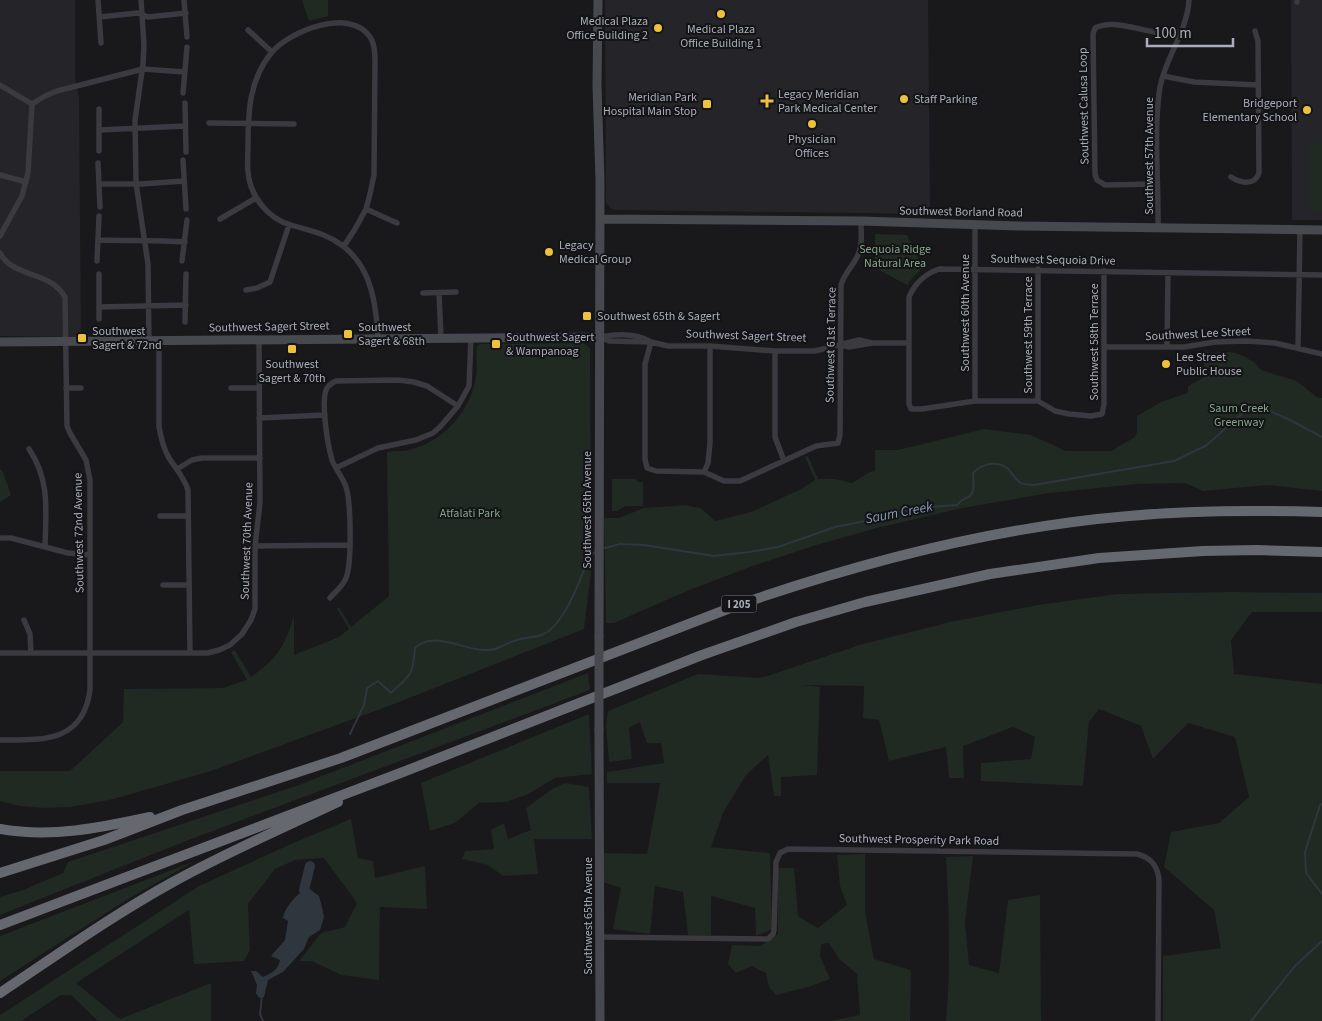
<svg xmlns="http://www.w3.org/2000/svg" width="1322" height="1021" viewBox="0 0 1322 1021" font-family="'Source Sans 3',sans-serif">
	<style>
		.built { fill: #252428 }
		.green { fill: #202922 }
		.water { fill: #2f363e }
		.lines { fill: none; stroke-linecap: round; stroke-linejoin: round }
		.stream { stroke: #2f363e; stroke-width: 2 }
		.river { stroke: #2f363e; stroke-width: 10 }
		.street { stroke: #3a3a3f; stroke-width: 5.5 }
		.secondary { stroke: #48494f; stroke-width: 9 }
		.highway { stroke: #666870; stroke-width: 10 }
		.secondary-bridge { stroke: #48494f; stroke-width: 9 }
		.poi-dot { fill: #edc13e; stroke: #141316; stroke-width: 2 }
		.labels { text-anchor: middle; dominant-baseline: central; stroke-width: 4; stroke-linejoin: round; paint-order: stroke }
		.shield { fill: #141316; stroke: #7e8089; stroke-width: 1 }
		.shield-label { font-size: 11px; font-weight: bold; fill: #abaeba }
		.poi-label { font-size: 12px; fill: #abaeba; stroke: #141316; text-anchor: start }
		.street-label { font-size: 12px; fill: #abaeba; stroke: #141316 }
		.park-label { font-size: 12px; fill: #83a488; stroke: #141316 }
		.water-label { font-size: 14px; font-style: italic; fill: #8499b3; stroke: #141316 }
	</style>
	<rect width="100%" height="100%" fill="#19181b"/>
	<path class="built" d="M0,0H75V78L79,97L81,337L0,336Z
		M605,0H928L930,214L614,210L610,208L606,202Z
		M1291,0H1322V220H1292Z"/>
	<path class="green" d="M302,0H328V16L309,21Z
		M1310,143H1322V213H1315L1310,208Z
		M875,234L907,235L923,268L914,276L907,285L875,268Z
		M583,343L590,348L591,574L584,629L389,706L211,771L114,799L70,807L45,808L20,806L0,801V771H70L123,722L124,689L223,688L247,680L231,652L235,650L251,677C279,656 284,648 294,615V655L339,637L349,629L337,609L339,607L351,627L389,596L387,452C394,450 402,452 409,450C444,441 470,412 476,377C478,366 475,354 477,346L480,344Z
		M1207,350L1208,353L1230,352L1242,355L1255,363L1261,370L1297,381L1318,398H1322V491L1268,485L1203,491L1185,483L1137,484L1050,493L963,508L877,528L813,546L750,567L687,591L614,623H606L604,518H619L644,508L686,505L702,509L715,521L751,512L801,489L815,480L805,457L808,456L818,479H835L852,483L870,472L875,471V450H898L984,429L1031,435L1066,451H1111L1135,437L1137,432V416L1161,402L1188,393V386L1206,376L1202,351Z
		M0,469L3,472L11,495L0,502Z
		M612,479H635L638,482H643V506H626L617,511H612Z
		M1230,592L1322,593V612H1252L1231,640L1234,674L1322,684V1021H1163V956L1221,948L1214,910L1164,867L1171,832L1219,823L1249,797L1235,737L1188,723L1153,759L1141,726L1099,709L1089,722L1083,786L981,781V763L1031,759L1035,737L1013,727L963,746L964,778H949L946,747L889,761L879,720L863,718L864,686L802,685L820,687L817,775L781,777V796H774L768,755L746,775L723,813L711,847L770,853L772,929L756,936L755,908L711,896V935H688L683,892L655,886L650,934L613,929L621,888L603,882L604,853L647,854L660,783H607V772L664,763L661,743H647L640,722L629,728L632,759L609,762L606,726L608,711L698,674L761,678L863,644L950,622L1038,605L1117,594Z
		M588,673L590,690L186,841L0,915V897L23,890L63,873L68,862L296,786Z
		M589,714L592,774L555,778L528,794L507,802L479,803L455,823L430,831L421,783Z
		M565,783L589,787L592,839H534L538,874L503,876L488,865L462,859L465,851L494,849L491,830L504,823L508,839L531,830L526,808L552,789Z
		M351,819L358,858L373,861L375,878L425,866L427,909L380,907L379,980L341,975L312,961H299L321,933L345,927L357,903L324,858L295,860L275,869L248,904L250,950L244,961L194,964L189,910L76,983L120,1019L211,983V1021H98L71,995H61L21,1021H0V1015L199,886L293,843Z
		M865,854V912L874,959L911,970L910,1021H830L860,1015L857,974L839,959L829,943L821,944L820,956L830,979L808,987L776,995L769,987L766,973L752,966L736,973L728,964L732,945L760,946L778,934V868H794L798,916L818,928L847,905L840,886L837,855Z
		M973,856L965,922L969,965L999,973L1008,900L1040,895L1041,1021H946C951,966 949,912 946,857Z
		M195,861L128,899L0,981V936Z"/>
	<path class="water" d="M308,888L319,896L321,903L324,917L320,930L309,937L304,949L283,972L268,980L264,997L259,998L256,993L257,985L251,971H256L263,977C272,973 278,970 280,960L271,956L285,940L288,921L283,918C285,906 298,893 308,888Z"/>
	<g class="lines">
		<path class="stream" d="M605,548L620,544L644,545L714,556L749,552L778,547L835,527L865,521L914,508L957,505C961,500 963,500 968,497C976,493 973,481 973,473C982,464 995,460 1007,468C1012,472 1015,480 1021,483C1024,485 1030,484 1034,485L1174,461L1207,445L1237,418L1247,410L1256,409L1267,410L1288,419L1322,437
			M350,734L364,705L367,688L378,681L391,693C411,674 413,676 415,648C433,630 463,650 485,650C498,651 505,643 517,640C528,636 540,639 550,630C570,612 579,580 590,556L595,552
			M1322,804L1320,805L1305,852L1306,873L1322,894
			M262,996L260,1014L263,1021
			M1251,1021L1295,966L1322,941"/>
		<path class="river" d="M304,890L310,866"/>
		<path class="street" d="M98,0L101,43
			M141,0L144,45L143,64L135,120L136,183L148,264L149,341
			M184,0L187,37
			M1297,2V0
			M99,17L138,13L148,17L186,13
			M248,30L272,52
			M1163,76L1194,82L1258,85
			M0,85L32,104
			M183,93L187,47
			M185,103L186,152
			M99,109V151
			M209,123L294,124
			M99,130L185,126
			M183,160L186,209
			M98,163L100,207
			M0,175L26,182
			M1231,177C1240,183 1255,186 1259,173L1258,41L1255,31
			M99,184H141L184,181
			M1157,184L1105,185L1097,180L1095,174L1093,34L1095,28C1114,18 1143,32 1162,33C1169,33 1176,32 1182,31
			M366,209L397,223
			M220,219L256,198
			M1158,228C1159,181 1153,133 1160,87C1166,56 1187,32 1189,0
			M0,236L22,196L28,173L32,104L45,96L57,91L143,69L185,72
			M98,240C127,241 156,240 185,242
			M344,246L355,229L366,209L370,194L374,175L375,62C375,55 375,43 370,37C350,7 290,31 272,52C249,79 248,113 248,146C248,154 247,164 248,172C250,196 268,219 291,225C310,231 326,233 343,246C372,268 376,305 378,338
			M0,253C14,279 50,270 65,297L67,426L70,433L86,460L90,480V690C83,743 42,740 0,740
			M97,261L99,216
			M182,261L187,220
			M1104,271V404L1102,414L1091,416L1069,414L1055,411L1038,401H975L922,409H911L909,404V297C915,283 925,274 939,269L1322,275
			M246,290L257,288L270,282L289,225
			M423,293L456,292
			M439,293L441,338
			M99,307L186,305
			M99,319V274
			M185,322L186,274
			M599,337L609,341L651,342L668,346H710L775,351H815L859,340L872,343
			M600,337C616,334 637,333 651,342
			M159,341V427C161,438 163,448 169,458C176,469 184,477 188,490L190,653
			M651,342L645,364V459L647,468L656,471L704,472L724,481H740L816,446L838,443L840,435L841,285C844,274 852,267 857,257C863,246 861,233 861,221
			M842,345L849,347L872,343H909
			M1104,347H1184L1215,342L1246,341L1275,343L1322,354
			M1167,347L1168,273
			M1298,347L1300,230
			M775,351V437L784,461
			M66,388H81
			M231,388H259
			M975,401V225
			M1038,401V269
			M259,418L325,415
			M29,449C50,480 46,510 45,546
			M336,468L378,448L416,440L433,433L440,427L458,406L469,386L471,337
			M177,469L192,460L202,458H260
			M704,472L708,463L710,443V346
			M160,516H188
			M0,538H11L68,553L90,555
			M255,546L350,545
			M163,585H189
			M330,598C335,592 343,586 346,578C352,564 351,502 346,487C343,477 335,469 332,460C328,446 320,401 327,388C329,385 332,383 336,381L398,380L414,382L427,386L458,406
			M24,620L30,634L31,653
			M0,653H208L219,650L230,645L242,634L251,620L255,609V546L260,503L259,340
			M600,937L768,939L773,934L774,930L776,862L780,853L788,849L1137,854C1151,858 1157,865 1159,879L1158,1021"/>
		<path class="secondary" d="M598,0L597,86L600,180L599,637
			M600,219L861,221L1019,226L1322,230
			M0,342L599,337
			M599,729L600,1021"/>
		<path class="highway" d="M0,829C51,838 99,828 150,817
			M0,873L104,840L182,810L341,758L738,605C865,561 995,527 1129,516C1193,510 1258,510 1322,512
			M0,925L403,772L702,655L796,622L865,602L990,574L1099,558L1203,551L1257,550L1322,552
			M0,993C57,955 113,915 173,882C227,852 283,828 338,802"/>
		<path class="secondary-bridge" d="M599,637V729"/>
	</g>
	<g class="poi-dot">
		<circle cx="721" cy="14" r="5"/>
		<circle cx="658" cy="28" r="5"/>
		<circle cx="904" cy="99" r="5"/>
		<path d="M764.5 93.5h5v5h5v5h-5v5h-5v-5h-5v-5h5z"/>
		<rect x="702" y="99" width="10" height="10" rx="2.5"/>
		<circle cx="1307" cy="110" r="5"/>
		<circle cx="812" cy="124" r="5"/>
		<circle cx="549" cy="252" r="5"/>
		<rect x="582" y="311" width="10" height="10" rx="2.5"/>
		<rect x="343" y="329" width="10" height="10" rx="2.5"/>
		<rect x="77" y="333" width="10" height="10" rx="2.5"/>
		<rect x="491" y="339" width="10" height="10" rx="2.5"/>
		<rect x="287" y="344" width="10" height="10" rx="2.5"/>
		<circle cx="1166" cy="364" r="5"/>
	</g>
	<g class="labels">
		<rect class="shield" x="721.5" y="595.5" width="35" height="17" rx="4"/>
		<g class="shield-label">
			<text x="739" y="604">I 205</text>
		</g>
		<g class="poi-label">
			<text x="648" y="21" text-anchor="end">Medical Plaza<tspan x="648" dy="14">Office Building 2</tspan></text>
			<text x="721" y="29" text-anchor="middle">Medical Plaza<tspan x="721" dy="14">Office Building 1</tspan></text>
			<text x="778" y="94">Legacy Meridian<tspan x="778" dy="14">Park Medical Center</tspan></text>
			<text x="697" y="97" text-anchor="end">Meridian Park<tspan x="697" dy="14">Hospital Main Stop</tspan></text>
			<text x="914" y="99">Staff Parking</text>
			<text x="1297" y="103" text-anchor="end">Bridgeport<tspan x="1297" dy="14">Elementary School</tspan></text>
			<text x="812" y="139" text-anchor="middle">Physician<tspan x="812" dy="14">Offices</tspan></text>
			<text x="559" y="245">Legacy<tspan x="559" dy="14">Medical Group</tspan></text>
			<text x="597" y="316">Southwest 65th &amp; Sagert</text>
			<text x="358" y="327">Southwest<tspan x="358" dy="14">Sagert &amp; 68th</tspan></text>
			<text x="92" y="331">Southwest<tspan x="92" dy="14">Sagert &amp; 72nd</tspan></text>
			<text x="506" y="337">Southwest Sagert<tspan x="506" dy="14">&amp; Wampanoag</tspan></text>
			<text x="1176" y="357">Lee Street<tspan x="1176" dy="14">Public House</tspan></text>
			<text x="292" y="364" text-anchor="middle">Southwest<tspan x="292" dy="14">Sagert &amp; 70th</tspan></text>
		</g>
		<g class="street-label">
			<text transform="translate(1084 106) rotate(-91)">Southwest Calusa Loop</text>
			<text transform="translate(1149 156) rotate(-90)">Southwest 57th Avenue</text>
			<text transform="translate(961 212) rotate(1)">Southwest Borland Road</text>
			<text transform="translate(1053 260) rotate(1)">Southwest Sequoia Drive</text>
			<text transform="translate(965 313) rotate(-90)">Southwest 60th Avenue</text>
			<text transform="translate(269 327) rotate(-1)">Southwest Sagert Street</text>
			<text transform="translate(1198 334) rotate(-3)">Southwest Lee Street</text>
			<text transform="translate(1028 335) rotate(-90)">Southwest 59th Terrace</text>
			<text transform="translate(746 336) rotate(2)">Southwest Sagert Street</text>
			<text transform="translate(1094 342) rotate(-90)">Southwest 58th Terrace</text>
			<text transform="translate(831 345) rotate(-89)">Southwest 61st Terrace</text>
			<text transform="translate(587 510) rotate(-90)">Southwest 65th Avenue</text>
			<text transform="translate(79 533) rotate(-91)">Southwest 72nd Avenue</text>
			<text transform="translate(247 541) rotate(-88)">Southwest 70th Avenue</text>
			<text transform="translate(919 840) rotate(1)">Southwest Prosperity Park Road</text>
			<text transform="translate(588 916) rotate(-90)">Southwest 65th Avenue</text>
		</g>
		<g class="park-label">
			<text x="895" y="249">Sequoia Ridge<tspan x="895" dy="14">Natural Area</tspan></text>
			<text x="1239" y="408">Saum Creek<tspan x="1239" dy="14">Greenway</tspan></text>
			<text x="470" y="513">Atfalati Park</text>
		</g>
		<g class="water-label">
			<text transform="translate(899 513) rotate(-11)">Saum Creek</text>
		</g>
	</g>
	<path d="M1147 38v8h86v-8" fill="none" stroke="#abaeba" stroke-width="2.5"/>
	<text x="1154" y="38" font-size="15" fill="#abaeba" stroke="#141316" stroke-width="4" paint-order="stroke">100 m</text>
</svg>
